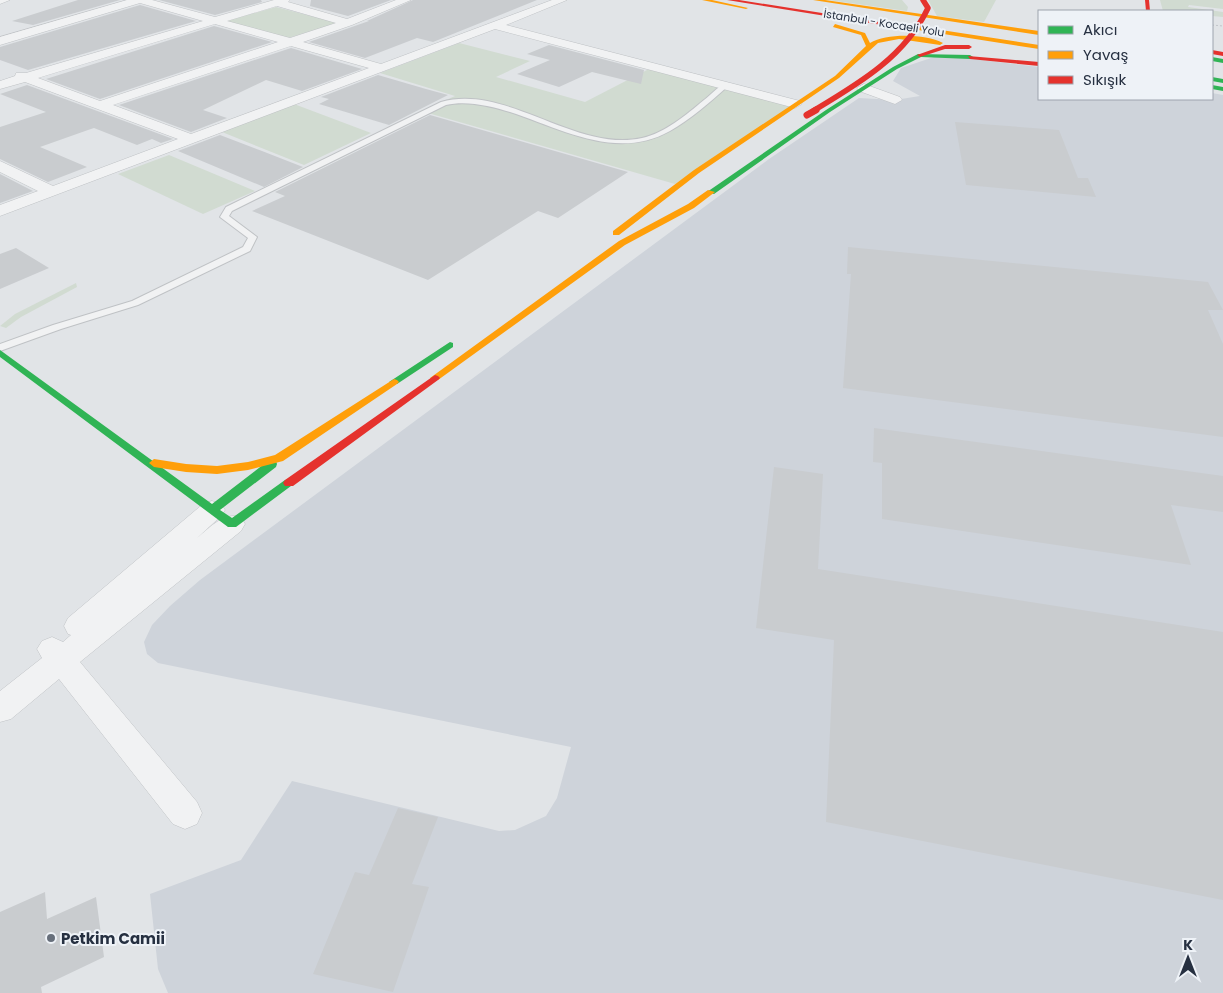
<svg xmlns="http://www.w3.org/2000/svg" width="1223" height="993" viewBox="0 0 1223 993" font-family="Poppins,sans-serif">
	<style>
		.built { fill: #ced3da }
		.green { fill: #d1dbd1 }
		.building { fill: #c9cccf }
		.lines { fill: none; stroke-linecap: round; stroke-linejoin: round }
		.lane-casing { stroke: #bfc2c5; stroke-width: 2 }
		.street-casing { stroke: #bfc2c5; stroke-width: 1 }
		.path { stroke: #c2c5ca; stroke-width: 1; stroke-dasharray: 2 2; stroke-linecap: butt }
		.lane { fill: #f1f2f3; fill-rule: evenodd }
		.street { fill: #f1f2f3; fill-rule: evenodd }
		.fast { fill: #30b455; fill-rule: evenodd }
		.slow { fill: #ff9f0a; fill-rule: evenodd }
		.jam { fill: #e5322d; fill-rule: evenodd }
		.jam-bridge-far1 { stroke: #e5322d; stroke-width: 5.5 }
		.jam-bridge { stroke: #e5322d; stroke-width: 7 }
		.poi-dot { fill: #676f7b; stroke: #eef2f7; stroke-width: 2 }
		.labels { text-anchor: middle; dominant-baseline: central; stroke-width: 4; stroke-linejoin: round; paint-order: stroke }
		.far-street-label { font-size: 11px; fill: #263041; stroke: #eef2f7 }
		.near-poi-label { font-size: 15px; font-weight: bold; fill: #263041; stroke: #eef2f7; text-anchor: start }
	</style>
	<rect width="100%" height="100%" fill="#e1e4e7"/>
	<path class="built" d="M940,55L1039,67V99H1212V93L1223,95V993H168L158,969L150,894L241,860L292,781L499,831L515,830L546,816L557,798L571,747L158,663L147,654L144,642L152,625L170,606L200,580L769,159L859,98L895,100L920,96L893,81L901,68Z"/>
	<path class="green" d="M828,0H902L908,7L907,11Z
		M928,0H996L984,22L937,16Z
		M1160,0H1223V9L1189,5L1188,7L1223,12V17L1212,16V11H1163Z
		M276,7L338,23L285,39L226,21Z
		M459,43L530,61L496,77L585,102L649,69L795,106L675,184L421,111L455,96L380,73Z
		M294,104L371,133L304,165L222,132Z
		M169,155L255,191L203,214L118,174Z
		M76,283L77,287L21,317L6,328L0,326L15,314Z"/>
	<path class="building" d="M78,0H120L33,25L12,21Z
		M159,0H261L262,2L215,15Z
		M311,0H391L348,16L310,6Z
		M413,0H537L433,42L417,38L365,58L309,42L369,21H367Z
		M140,5L196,21L28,70L0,60V47Z
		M214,26L272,42L100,99L46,79Z
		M549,45L644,70L641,84L592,72L559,87L517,74L550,60L527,54Z
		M291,48L362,69L302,91L266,80L203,110L227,118L191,132L119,105Z
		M378,75L426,89L448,95L389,125L319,104L329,99L321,97Z
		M27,85L173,139L161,143L152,139L137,145L94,128L88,130L40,147L87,167L48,182L0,159V127L46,112L0,94Z
		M430,115L628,172L558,218L538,211L428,280L252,211L285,196L275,192Z
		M955,122L1059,130L1078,178H1088L1096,197L966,185Z
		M220,135L262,151L303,167L264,187L178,151Z
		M0,174L29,189L33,191L0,203Z
		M848,247L1208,282L1223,310H1208L1223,344V437L843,388L851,274H847Z
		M16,248L49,268L0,289V254Z
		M874,428L1223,476V512L1171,505L1191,565L882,519V463L873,462Z
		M774,467L823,474L818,569L1223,632V900L826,822L834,640L756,628Z
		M398,808L438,817L412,884L429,887L393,992L313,974L355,872L369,875Z
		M45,892L47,919L96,897L104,957L41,987L42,993H0V912Z"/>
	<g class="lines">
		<defs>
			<path id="lane" d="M725,84L728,86L727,87C709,103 691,119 670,131C617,161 562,129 510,112C491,106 466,100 446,105L232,211L229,216L257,237L250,251L138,305L61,329L0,351V344L53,325L132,301L243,247L248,238L220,217L226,207L441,102C506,83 576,153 642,138C665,133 686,115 704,100C711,95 717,87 725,84Z"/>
			<path id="street" d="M0,0H10L0,4Z
				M127,0H152L215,17L274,0H290L288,2L347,19L396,0H411L352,25L303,42L381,64L552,0H567L506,25L800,101L802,104L795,108L495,29L0,216V205L38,191L0,172V161L53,186L178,139L25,82L0,89V81L15,76L16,73H26L203,21L140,3L0,45V37ZM277,6L336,23L290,38L227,21ZM215,24L278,42L100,101L38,78ZM291,46L369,68L191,134L113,105Z
				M864,84L900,97L902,100L895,104L859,91L857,88Z
				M212,501L221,504L225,510L221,516L197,538C211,527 223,512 241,517L245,524L241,531L80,662L197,802L202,813L197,824L185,829L173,824L59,679L11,719L0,722V691L42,658L37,649L42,641L52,637L63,642L71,635L68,634L64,626L68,618L203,504Z"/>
		</defs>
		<use href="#lane" class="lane-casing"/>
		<use href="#street" class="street-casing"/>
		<path class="path" d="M1212,25L1223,26"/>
		<use href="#lane" class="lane"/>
		<use href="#street" class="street"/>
		<path class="fast" d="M918,54L970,55L973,57L970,59L921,57L897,69L830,112L714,194L707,192L826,110L893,67Z
			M1212,57L1223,59V63L1212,61Z
			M1212,77L1223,79V83L1212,81Z
			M1212,85L1223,87V91L1212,89Z
			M450,342L453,343V347L397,384H391L389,382Z
			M0,350L212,504L268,461H276L277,464L276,467L220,510L232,518L285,480L289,479L295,483L236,527H228L0,357Z"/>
		<path class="slow" d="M702,0H712L748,8L746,9Z
			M813,0H825L1039,31V35Z
			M882,21L1039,45V49L880,24Z
			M835,24L865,33L870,43C887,33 925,34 943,43L940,45L899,39L878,43L839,78L699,173L619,235H613V231L694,170L835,76L866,46L861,35L833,27Z
			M708,190L715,192L694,208L625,245L438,380H432L430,378L619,241L688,204Z
			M394,379L397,380L399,382L397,384L283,461L248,470L217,474L186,472L154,467L149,463L154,459L186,464L217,466L248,462L275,455Z"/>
		<path class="jam" d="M727,0H739L885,23L882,25Z
			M1145,0H1149L1150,11H1146Z
			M945,45H969L972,47L969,49H945L920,57L917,55Z
			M1212,50L1223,52V56L1212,54Z
			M968,56L1039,62V66L970,59Z
			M435,375L438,376L440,378L438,380L293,486H285L283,483L285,480Z"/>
		<path class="jam-bridge-far1" d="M813,111C858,84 905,57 928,8L923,0"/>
		<path class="jam-bridge" d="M807,115L816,110"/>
	</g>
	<circle class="poi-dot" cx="51" cy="938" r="5"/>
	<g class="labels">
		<g class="far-street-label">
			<text transform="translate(884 23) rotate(9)">İstanbul - Kocaeli Yolu</text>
		</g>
		<g class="near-poi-label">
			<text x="61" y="938">Petkim Camii</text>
		</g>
	</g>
	<rect x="1038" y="10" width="175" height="90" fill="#eef2f7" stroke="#9ea4ae"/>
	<rect x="1048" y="26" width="25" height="8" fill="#30b455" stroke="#9ea4ae"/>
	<text x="1083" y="35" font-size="15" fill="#263041">Akıcı</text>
	<rect x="1048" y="51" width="25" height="8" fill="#ff9f0a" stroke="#9ea4ae"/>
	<text x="1083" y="60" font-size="15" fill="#263041">Yavaş</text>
	<rect x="1048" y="76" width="25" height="8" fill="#e5322d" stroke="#9ea4ae"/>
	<text x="1083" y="85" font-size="15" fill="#263041">Sıkışık</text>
	<g transform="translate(1188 958)" stroke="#eef2f7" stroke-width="4" paint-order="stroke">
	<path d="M0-4L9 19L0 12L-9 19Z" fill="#263041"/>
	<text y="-8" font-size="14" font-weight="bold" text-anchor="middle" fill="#263041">K</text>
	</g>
</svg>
